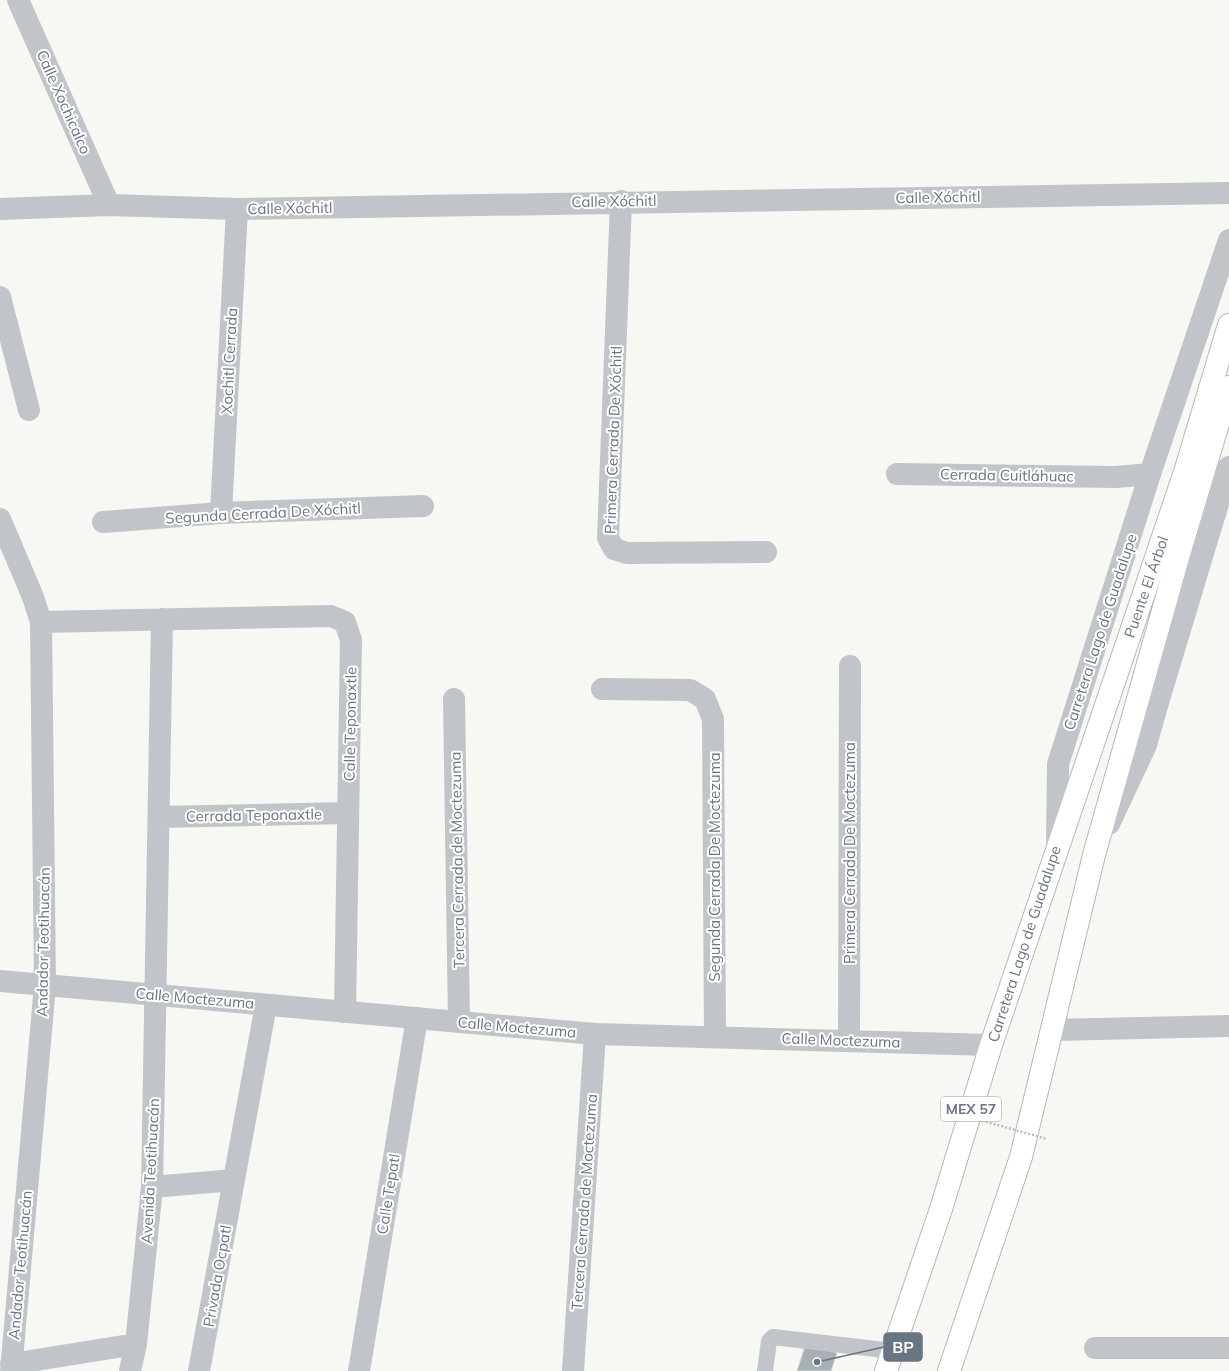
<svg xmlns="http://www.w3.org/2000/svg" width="1229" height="1371" viewBox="0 0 1229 1371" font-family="Mulish,sans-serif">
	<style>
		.building { fill: #a8afb5; stroke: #d8d9d7 }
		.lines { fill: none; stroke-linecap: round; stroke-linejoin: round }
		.primary-casing { stroke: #b5b8bc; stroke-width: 24 }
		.service { stroke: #c1c4c8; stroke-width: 16 }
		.minor { stroke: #c1c4c8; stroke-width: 22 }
		.tertiary { stroke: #c1c4c8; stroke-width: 22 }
		.primary { stroke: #fff; stroke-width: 22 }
		.path-bridge { stroke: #bbbdc0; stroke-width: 2.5; stroke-dasharray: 2 2; stroke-linecap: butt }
		.labels { text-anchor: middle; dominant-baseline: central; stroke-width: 4; stroke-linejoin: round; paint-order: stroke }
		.shield { fill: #fff; stroke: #969ea8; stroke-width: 1 }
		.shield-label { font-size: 14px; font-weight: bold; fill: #697583 }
		.street-label { font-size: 15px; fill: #697583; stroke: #fff }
		.leader { fill: none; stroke: #697583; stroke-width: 1.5 }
		.callout-dot { fill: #697583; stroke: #fff; stroke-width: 1.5 }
		.callout { fill: #697583; stroke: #697583; stroke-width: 1.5 }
		.callout-label { font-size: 16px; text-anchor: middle; font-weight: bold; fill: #fff }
	</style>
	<rect width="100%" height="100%" fill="#f7f7f4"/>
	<path class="building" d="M806,1343L837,1353L831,1371H797Z"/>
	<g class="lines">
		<defs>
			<path id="primary" d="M886,1371L941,1209L991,1045L1185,472L1229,325
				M949,1371L1021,1157L1094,855L1179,554L1229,387"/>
		</defs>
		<use href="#primary" class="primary-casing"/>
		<path class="service" d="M765,1371L769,1341L773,1337L893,1351"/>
		<path class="minor" d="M18,0L109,205
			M621,201L608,538L614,549L627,553L766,552
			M0,209L109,205L237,209L1229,193
			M0,297L29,410
			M897,474L1116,477L1150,474
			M221,513L237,209
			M0,519L33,597L41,622L45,985L11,1371
			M103,522L221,513L423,506
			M41,622L331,616L345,622L351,640L345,1012
			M602,689L690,690L705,699L713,719L715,1037
			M454,699L459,1022
			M159,817L348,813
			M849,1041L850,666
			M152,1187L234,1180
			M1095,1348H1229
			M11,1364L136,1344
			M130,1371L136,1344L152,1187L162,619
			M199,1371L266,1005
			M359,1371L417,1018
			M573,1371L595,1034"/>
		<path class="tertiary" d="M1109,824L1146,745L1156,709L1229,467
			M1057,844L1058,764L1150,474L1229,240
			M0,981L595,1034L991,1045
			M1053,1030L1229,1026"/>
		<use href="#primary" class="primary"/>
		<path class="path-bridge" d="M955,1113L1047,1139"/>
	</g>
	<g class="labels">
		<rect class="shield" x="941" y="1097" width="60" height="24" rx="3"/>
		<g class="shield-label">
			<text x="971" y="1109">MEX 57</text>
		</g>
		<g class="street-label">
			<text transform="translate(64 102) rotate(66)">Calle Xochicalco</text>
			<text transform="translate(938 197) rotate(-1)">Calle Xóchitl</text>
			<text transform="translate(614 201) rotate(-1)">Calle Xóchitl</text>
			<text transform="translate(290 208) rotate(-1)">Calle Xóchitl</text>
			<text transform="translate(229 361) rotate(-87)">Xochitl Cerrada</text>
			<text transform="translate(613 440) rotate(-88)">Primera Cerrada De Xóchitl</text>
			<text transform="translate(1007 475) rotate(1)">Cerrada Cuitláhuac</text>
			<text transform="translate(263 513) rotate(-3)">Segunda Cerrada De Xóchitl</text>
			<text transform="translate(1146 587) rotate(-71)">Puente El Árbol</text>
			<text transform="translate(1100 632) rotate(-72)">Carretera Lago de Guadalupe</text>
			<text transform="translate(350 724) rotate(-89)">Calle Teponaxtle</text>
			<text transform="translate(254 815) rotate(-1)">Cerrada Teponaxtle</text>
			<text transform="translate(849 853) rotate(-90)">Primera Cerrada De Moctezuma</text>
			<text transform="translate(457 860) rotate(-91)">Tercera Cerrada de Moctezuma</text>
			<text transform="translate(714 867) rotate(-90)">Segunda Cerrada De Moctezuma</text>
			<text transform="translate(43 942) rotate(-89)">Andador Teotihuacán</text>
			<text transform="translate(1024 944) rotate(-72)">Carretera Lago de Guadalupe</text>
			<text transform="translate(195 998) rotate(5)">Calle Moctezuma</text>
			<text transform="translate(517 1027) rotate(5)">Calle Moctezuma</text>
			<text transform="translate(841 1040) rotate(2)">Calle Moctezuma</text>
			<text transform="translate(150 1171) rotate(-87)">Avenida Teotihuacán</text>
			<text transform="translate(388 1194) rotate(-81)">Calle Tepatl</text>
			<text transform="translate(584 1202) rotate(-86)">Tercera Cerrada de Moctezuma</text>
			<text transform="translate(20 1265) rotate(-85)">Andador Teotihuacán</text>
			<text transform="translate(217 1276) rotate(-80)">Privada Ocpatl</text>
		</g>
	</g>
	<path class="leader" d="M817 1362L884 1347"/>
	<circle class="callout-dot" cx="817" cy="1362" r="4"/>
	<rect class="callout" x="884" y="1333" width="38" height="28" rx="4"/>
	<g class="callout-label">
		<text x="903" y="1353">BP</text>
	</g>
</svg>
